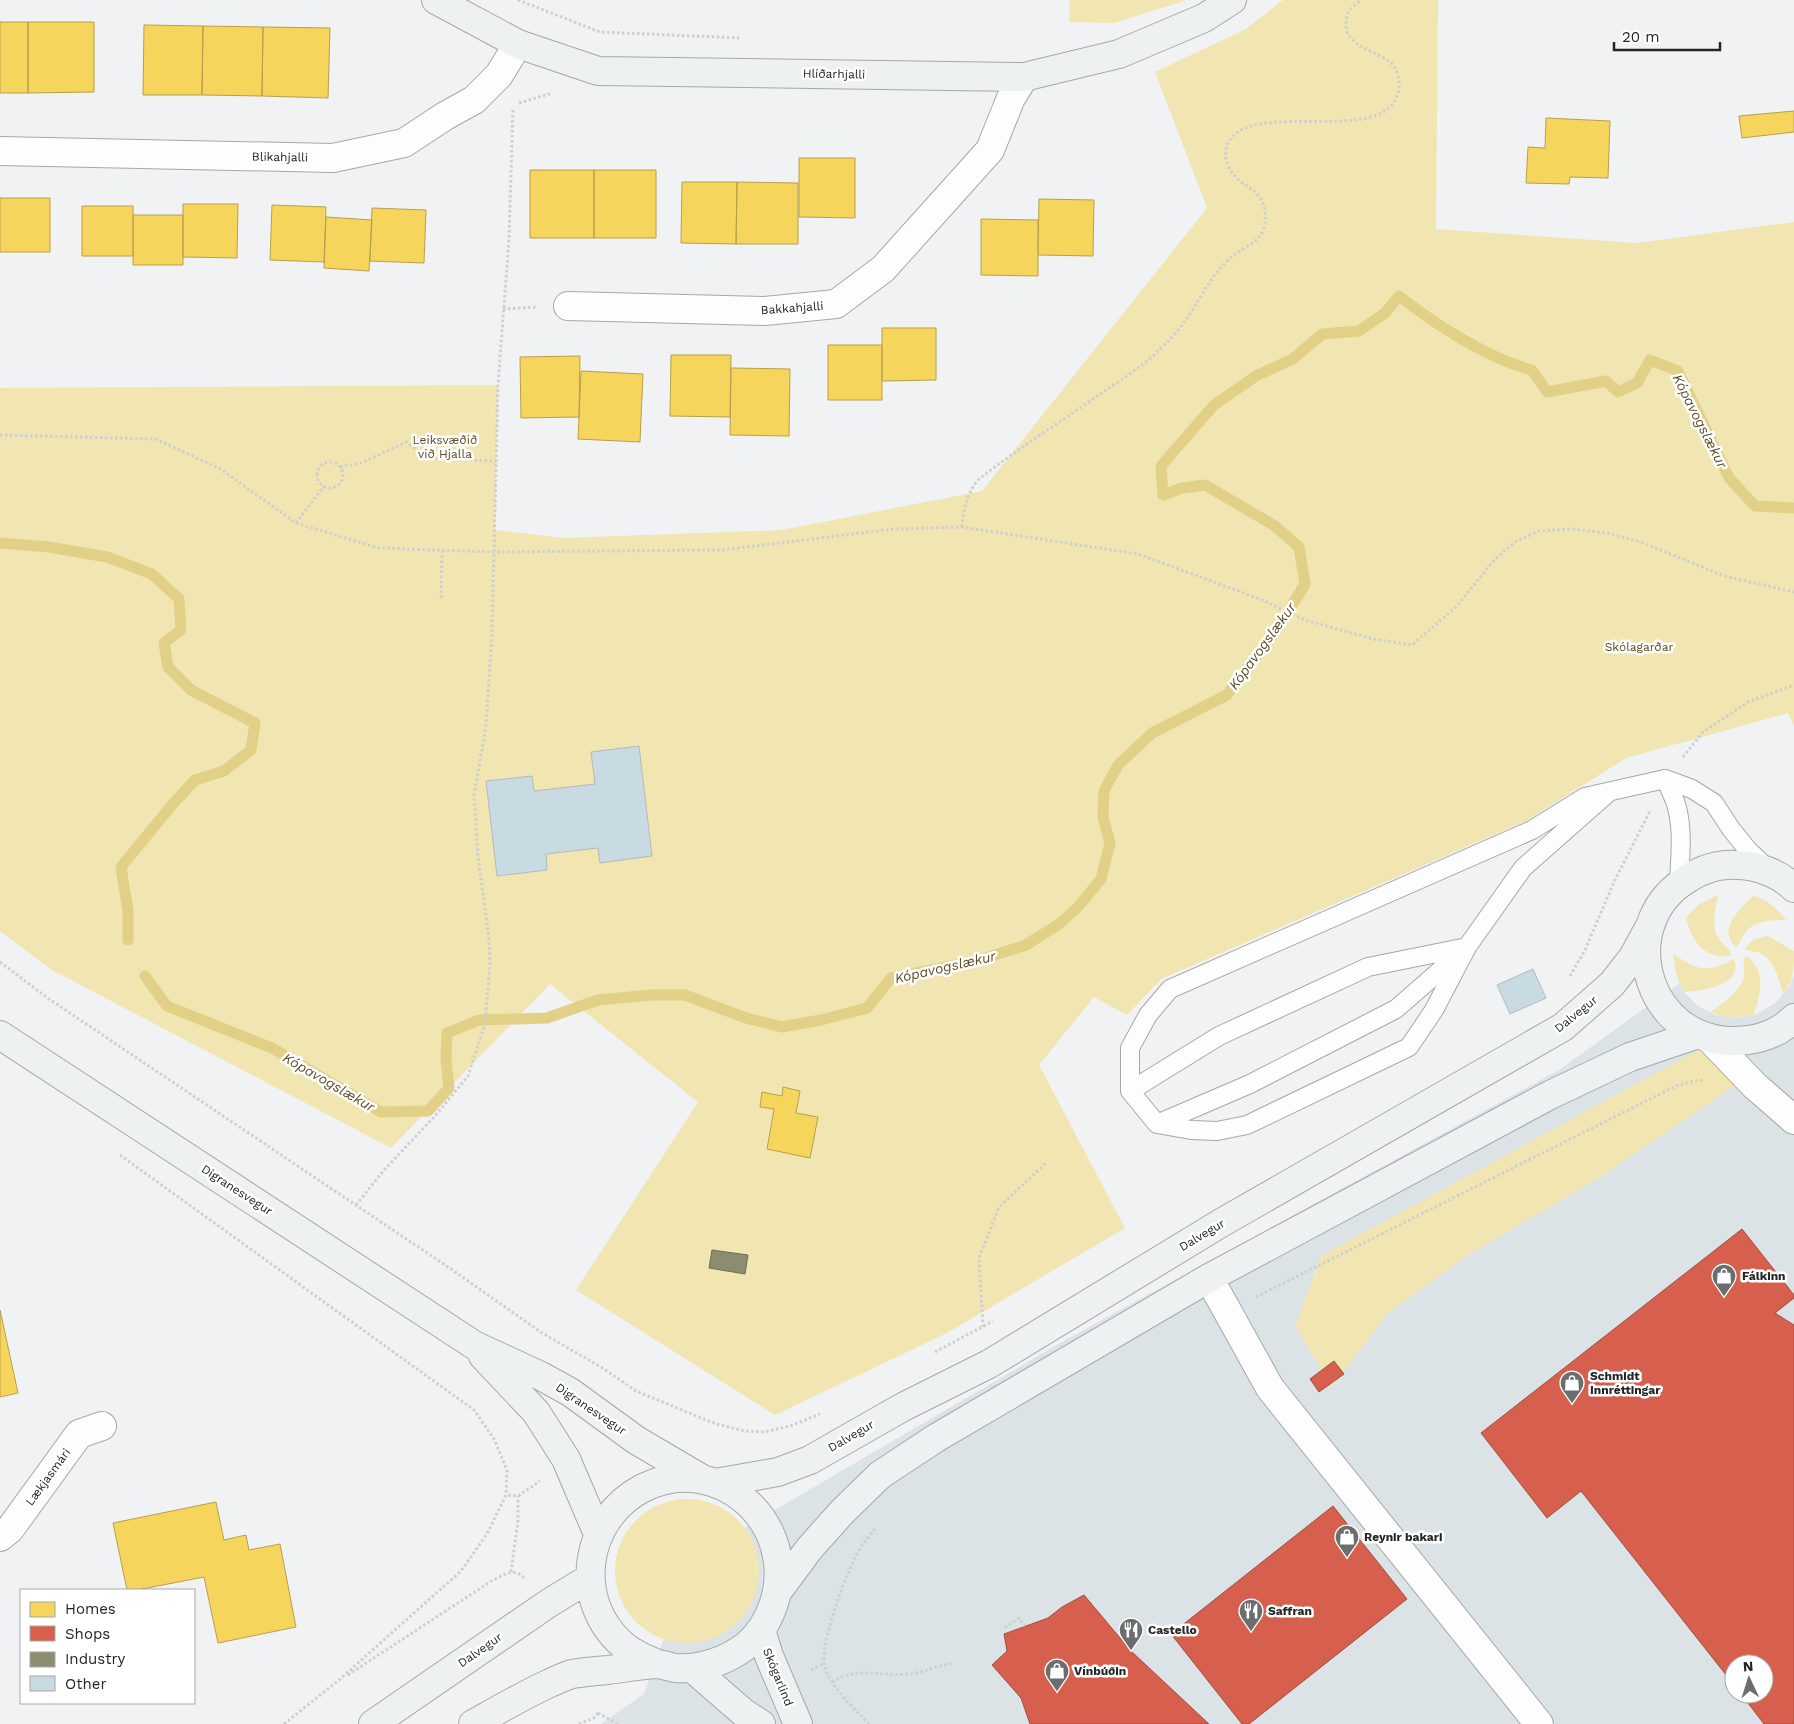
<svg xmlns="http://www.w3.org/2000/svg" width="1794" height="1724" viewBox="0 0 1794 1724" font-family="'Work Sans',sans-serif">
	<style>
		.built { fill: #dbe3e6; fill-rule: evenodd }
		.green { fill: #f1e5b2 }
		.homes { fill: #f6d55c; stroke: #b7a04c }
		.shops { fill: #d6604d; stroke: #a14e41 }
		.industry { fill: #8c8c6e; stroke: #6d6d58 }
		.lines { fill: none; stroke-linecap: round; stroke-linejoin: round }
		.stream { stroke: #e1d086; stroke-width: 11 }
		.building { fill: #c8dae2; stroke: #b7b9ba }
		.lane-casing { stroke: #a6a8a8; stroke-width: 20 }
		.street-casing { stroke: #a6a8a8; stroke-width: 30 }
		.secondary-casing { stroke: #a6a8a8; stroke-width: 30 }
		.path { stroke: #cecfcf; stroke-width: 3; stroke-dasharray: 2.5 2.5; stroke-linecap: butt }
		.lane { stroke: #fdfdfd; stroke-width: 18 }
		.street { stroke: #fdfdfd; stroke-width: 28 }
		.secondary { stroke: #edf1f2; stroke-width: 28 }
		.labels { text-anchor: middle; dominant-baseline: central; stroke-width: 5; stroke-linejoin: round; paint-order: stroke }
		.street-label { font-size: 12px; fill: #242526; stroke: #fff }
		.park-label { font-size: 12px; fill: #584d22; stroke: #fff }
		.poi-label { font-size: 12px; font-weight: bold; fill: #242526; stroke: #fff; text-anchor: start }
		.water-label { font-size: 14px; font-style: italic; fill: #5a4f24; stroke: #fff }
	</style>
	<rect width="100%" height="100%" fill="#f0f2f3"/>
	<path class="built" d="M1794,975V1724H601L644,1694L693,1558L1067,1339L1559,1070L1680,983L1684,992L1698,1006L1716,1015L1736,1018L1757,1014L1775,1003L1789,987ZM1734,1664H1764V1694H1734Z"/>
	<path class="green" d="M1070,0H1187L1114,23L1069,22Z
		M1283,0H1438L1436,229L1637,243L1794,222V726L1788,713L1626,758L1526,821L1161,979L1127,1015L1094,997L1039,1065L1125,1228L947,1333L775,1415L576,1290L698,1102L550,984L391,1148L52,970L0,931V388L498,385L495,530L564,538L782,530L982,491L1207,208L1155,72L1246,29Z
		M1718,895C1716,908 1711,924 1717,936C1721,944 1730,946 1731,956C1704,959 1691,941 1686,917L1700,904Z
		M1753,896C1767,898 1778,910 1786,920C1772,920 1754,920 1745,933C1741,938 1741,943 1736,947C1716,930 1741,908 1753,896Z
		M1768,936L1794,951C1794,968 1794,981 1783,994C1779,980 1775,960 1760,953C1755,951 1750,952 1745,949C1750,940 1758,938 1768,936Z
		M1673,954C1698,970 1706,974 1734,959C1744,986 1701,991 1684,992L1676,974Z
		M1745,957H1749C1767,976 1760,993 1754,1015C1740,1017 1725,1020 1711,1012C1723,1003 1740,992 1744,977C1745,970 1742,964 1745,957Z
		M1711,1043L1740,1082L1599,1178L1466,1256L1387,1314L1332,1387L1295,1326L1321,1256Z
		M615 1571a72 72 0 1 1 144 0a72 72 0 1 1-144 0Z"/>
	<path class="homes" d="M0,22H28V93H0Z
		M28,22H94V92L28,93Z
		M144,25L203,26L202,95H143Z
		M203,26L263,27L262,96L202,95Z
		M263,27L330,28L328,98L262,96Z
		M1794,111V132L1742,138L1739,116Z
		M1546,118L1610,121L1608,178L1570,177L1569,184L1526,183L1528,147L1545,148Z
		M799,158H855V218L799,217Z
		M530,170H594V238H530Z
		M594,170H656V238H594Z
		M682,182H737L736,244L681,243Z
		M737,182L798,183V244H736Z
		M0,198H50V252H0Z
		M1039,199L1094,200L1093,256L1038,255Z
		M183,204H238L237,258L183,257Z
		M272,205L326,207L324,262L270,260Z
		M82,206H133V256H82Z
		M372,208L426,210L424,263L370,261Z
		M133,215H183V265H133Z
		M326,217L372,220L369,271L324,268Z
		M981,219L1038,220V276L981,275Z
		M882,328H936V380L882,381Z
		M828,345H882V400H828Z
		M671,355H731L730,417L670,416Z
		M580,356L579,417L521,418L520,357Z
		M731,368L790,369L789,436L730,435Z
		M581,371L643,374L640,442L578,439Z
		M783,1087L800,1091L796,1113L818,1117L810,1158L767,1149L774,1109L760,1107L762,1092L782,1096Z
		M0,1310L18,1393L0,1397Z
		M216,1502L224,1540L246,1535L249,1550L280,1544L296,1627L218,1643L204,1577L137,1590H127L113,1523Z"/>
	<path class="shops" d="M1742,1229L1794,1295V1298L1775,1313L1794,1325V1724H1764L1741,1694H1764V1664H1734V1685L1581,1491L1547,1518L1481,1433Z
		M1334,1361L1344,1374L1319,1392L1310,1379Z
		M1333,1506L1407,1599L1249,1724H1242L1171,1634Z
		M1084,1595L1131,1651L1209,1724H1030L1021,1698L992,1665L1007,1651L1004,1634L1048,1618L1062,1607Z"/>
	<path class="industry" d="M712,1250L748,1255L745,1274L709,1268Z"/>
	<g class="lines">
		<path class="stream" d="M0,543L49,547L107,557L152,574L179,599L181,630L164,643L168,667L191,690L255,723L251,750L224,771L195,780L172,805L121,867L128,911V940
			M145,976L167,1006L272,1048L381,1112L428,1111L449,1088L446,1059L447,1033L479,1020L547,1018L598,1000L652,995H685L746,1018L782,1027L821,1020L867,1008L891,978L976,961L1026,945L1059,924L1078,907L1101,879L1110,843L1103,817L1104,791L1118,765L1152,733L1227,695L1278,628L1305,584L1299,547L1275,526L1205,485L1182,488L1163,495L1161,466L1214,405L1256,376L1293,359L1322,334L1359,331L1385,313L1399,296C1436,325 1487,358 1532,370L1547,392L1606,381L1618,392L1637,383L1650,360L1678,371L1729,478L1755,506L1794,508"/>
	</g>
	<path class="building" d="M639,746L652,856L600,863L598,848L546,854L547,870L497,876L486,781L532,776L534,791L595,784L591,752Z
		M1533,969L1546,998L1510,1014L1497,985Z"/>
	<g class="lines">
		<defs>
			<path id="lane" d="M1665,779C1669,786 1672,794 1675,801C1684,827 1680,856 1679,883
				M1608,793L1523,868L1467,947L1434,1010L1409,1047L1247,1125L1217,1131L1191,1130L1157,1124L1130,1091V1048L1148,1015L1170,989L1532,830L1585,797L1665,779L1692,789L1714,803L1731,829L1748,850L1767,868
				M1130,1091L1219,1036L1368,967L1467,947
				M1157,1124L1250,1084L1396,1009L1459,954"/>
			<path id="street" d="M0,151L333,158L404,143L445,116L474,100L499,75L518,44
				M568,306L765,311L836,304L883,269L990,150L1011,98L1024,77
				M1709,1038L1754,1085L1794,1120
				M1209,1278L1270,1388L1539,1724
				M0,1537L10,1529L79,1434L102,1426"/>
			<path id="secondary" d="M436,0L518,44L598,71L1024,77L1119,54L1204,18L1232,0
				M1794,888C1779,873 1756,865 1736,865C1719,864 1703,869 1689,878C1618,919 1640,1028 1720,1040C1746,1044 1776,1037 1794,1018
				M0,1035L474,1345L541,1376L570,1392L636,1440L704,1480
				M483,1356L536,1412L566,1459L598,1534
				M715,1483L778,1472L810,1460L903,1407L989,1364L1221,1223L1563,1027L1612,984L1633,957L1650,926
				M778,1591L809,1549L842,1512L880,1475L936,1438L1209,1278L1550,1095L1630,1057L1698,1034
				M761,1630L769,1656L798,1724
				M692,1668L744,1713L761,1724
				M373,1724L549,1603L590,1578
				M473,1724C498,1710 524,1695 550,1683C557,1680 565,1676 572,1674C584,1672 596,1671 608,1670C624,1668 640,1665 656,1664C662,1664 669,1667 675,1668C700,1670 726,1661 746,1646C759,1635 769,1619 774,1603C799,1524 719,1450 643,1488C583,1519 572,1601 623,1645C633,1654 646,1659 658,1664"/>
		</defs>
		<use href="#lane" class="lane-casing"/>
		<use href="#street" class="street-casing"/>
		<use href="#secondary" class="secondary-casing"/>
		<path class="path" d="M518,0L600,32L741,38
			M519,103L549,94L552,91
			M503,309L537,307
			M0,435L155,439L219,468L296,523L378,548L495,552L722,550L894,529L962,527L1138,554L1260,599L1305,620L1373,639L1412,645L1456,607L1495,559L1515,542L1539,531L1572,529L1607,533L1641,542L1724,576L1794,592
			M317 475a13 13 0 1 1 26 0a13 13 0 1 1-26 0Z
			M340,467L361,463L406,442L427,458L496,461
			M296,523L324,486
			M962,527C964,509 966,495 978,480C1017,449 1059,423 1100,394C1119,381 1141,368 1158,351C1168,342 1179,330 1187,318C1198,303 1206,285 1218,271C1223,265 1229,259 1235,254C1245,247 1257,243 1263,231C1268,219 1266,204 1257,194C1253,189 1246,186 1241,182C1227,170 1219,152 1232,137C1258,106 1362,137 1391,106C1402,94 1402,73 1390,62C1375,50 1343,46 1346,21C1347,11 1353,6 1361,0
			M441,598L442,551
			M1683,757L1703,732L1748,702L1794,685
			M0,962L49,999L451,1269L542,1333L601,1367L636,1391L716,1424L745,1431L765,1432L790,1426L820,1414
			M1570,976L1585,950L1614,882L1650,811
			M120,1155L474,1410L494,1439L507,1470L506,1495
			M356,1205L384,1170L435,1116L468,1076L485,1024L490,964L489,939L478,856L474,795L486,726L492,633L498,385L509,239L513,108
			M1256,1297L1676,1086L1694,1081L1704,1080
			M983,1327L979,1258L999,1207L1047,1162
			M935,1352L993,1321
			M511,1572L518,1521V1496
			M1005,1628L1019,1618L1025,1626
			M811,1670L824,1663
			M348,1675L493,1580C504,1575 514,1567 524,1578
			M832,1682C858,1666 882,1677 910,1674C924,1672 938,1666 952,1663
			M598,1713L618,1724
			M284,1724L339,1680L461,1571L487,1534L506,1495L518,1496L540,1481
			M579,1724L594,1718L598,1713
			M869,1724C855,1709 826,1683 824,1662C822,1637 848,1567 862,1545C866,1539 872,1533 876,1527"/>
		<use href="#lane" class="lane"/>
		<use href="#street" class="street"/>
		<use href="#secondary" class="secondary"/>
	</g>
	<defs>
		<symbol id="shop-pin" viewBox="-11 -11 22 30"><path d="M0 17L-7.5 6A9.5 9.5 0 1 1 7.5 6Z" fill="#6b6d6e" stroke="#fff"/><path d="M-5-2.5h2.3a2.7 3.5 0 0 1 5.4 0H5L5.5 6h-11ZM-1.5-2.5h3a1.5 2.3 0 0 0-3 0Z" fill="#fff"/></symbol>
		<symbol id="restaurant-pin" viewBox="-11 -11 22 30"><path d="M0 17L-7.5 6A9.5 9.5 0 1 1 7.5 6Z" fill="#6b6d6e" stroke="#fff"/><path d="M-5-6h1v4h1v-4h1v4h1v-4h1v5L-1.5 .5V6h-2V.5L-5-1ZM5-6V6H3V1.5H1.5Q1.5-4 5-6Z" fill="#fff"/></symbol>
	</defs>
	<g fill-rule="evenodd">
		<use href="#shop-pin" x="1710" y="1262" width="28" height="38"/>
		<use href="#shop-pin" x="1558" y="1369" width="28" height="38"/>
		<use href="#shop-pin" x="1333" y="1523" width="28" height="38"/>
		<use href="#restaurant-pin" x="1237" y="1597" width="28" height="38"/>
		<use href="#restaurant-pin" x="1117" y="1616" width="28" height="38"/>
		<use href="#shop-pin" x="1043" y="1657" width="28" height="38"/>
	</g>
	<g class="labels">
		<g class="street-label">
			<text transform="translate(834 74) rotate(1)">Hlíðarhjalli</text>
			<text transform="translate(280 157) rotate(1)">Blikahjalli</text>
			<text transform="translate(792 308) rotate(-4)">Bakkahjalli</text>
			<text transform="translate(1576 1014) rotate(-39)">Dalvegur</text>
			<text transform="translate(237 1190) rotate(33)">Digranesvegur</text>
			<text transform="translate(1202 1235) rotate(-31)">Dalvegur</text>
			<text transform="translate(591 1409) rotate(34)">Digranesvegur</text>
			<text transform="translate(851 1436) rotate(-30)">Dalvegur</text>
			<text transform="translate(48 1477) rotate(-54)">Lækjasmári</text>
			<text transform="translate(480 1650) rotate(-35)">Dalvegur</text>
			<text transform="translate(778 1677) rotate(68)">Skógarlind</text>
		</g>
		<g class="park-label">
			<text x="445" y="440">Leiksvæðið<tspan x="445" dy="14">við Hjalla</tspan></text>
			<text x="1639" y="647">Skólagarðar</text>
		</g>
		<g class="poi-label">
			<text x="1742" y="1276">Fálkinn</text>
			<text x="1590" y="1376">Schmidt<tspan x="1590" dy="14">Innréttingar</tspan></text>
			<text x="1364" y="1537">Reynir bakari</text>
			<text x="1268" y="1611">Saffran</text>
			<text x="1148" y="1630">Castello</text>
			<text x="1074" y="1671">Vínbúðin</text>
		</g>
		<g class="water-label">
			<text transform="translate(1700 421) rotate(63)">Kópavogslækur</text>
			<text transform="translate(1262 646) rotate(-54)">Kópavogslækur</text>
			<text transform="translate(945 967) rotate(-13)">Kópavogslækur</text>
			<text transform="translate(329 1082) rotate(30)">Kópavogslækur</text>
		</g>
	</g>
	<rect x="20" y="1589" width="175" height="115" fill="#ffffff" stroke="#a7a8a8"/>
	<rect x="30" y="1602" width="25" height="15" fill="#f6d55c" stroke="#a7a8a8"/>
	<text x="65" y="1614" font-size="15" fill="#242526">Homes</text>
	<rect x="30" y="1626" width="25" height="15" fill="#d6604d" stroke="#a7a8a8"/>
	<text x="65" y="1639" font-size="15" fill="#242526">Shops</text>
	<rect x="30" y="1652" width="25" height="15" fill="#8c8c6e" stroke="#a7a8a8"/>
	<text x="65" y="1664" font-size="15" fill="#242526">Industry</text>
	<rect x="30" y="1676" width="25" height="15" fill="#c8dae2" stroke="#a7a8a8"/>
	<text x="65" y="1689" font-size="15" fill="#242526">Other</text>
	<g transform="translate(1749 1679) rotate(356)"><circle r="24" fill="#ffffff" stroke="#a7a8a8"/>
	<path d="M0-4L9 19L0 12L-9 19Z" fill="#6b6d6e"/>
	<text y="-8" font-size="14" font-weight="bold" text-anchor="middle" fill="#242526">N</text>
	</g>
	<path d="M1614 42v8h106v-8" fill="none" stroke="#242526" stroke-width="2.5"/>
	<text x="1622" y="42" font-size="15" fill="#242526" stroke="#ffffff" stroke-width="4" paint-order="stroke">20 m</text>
</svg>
